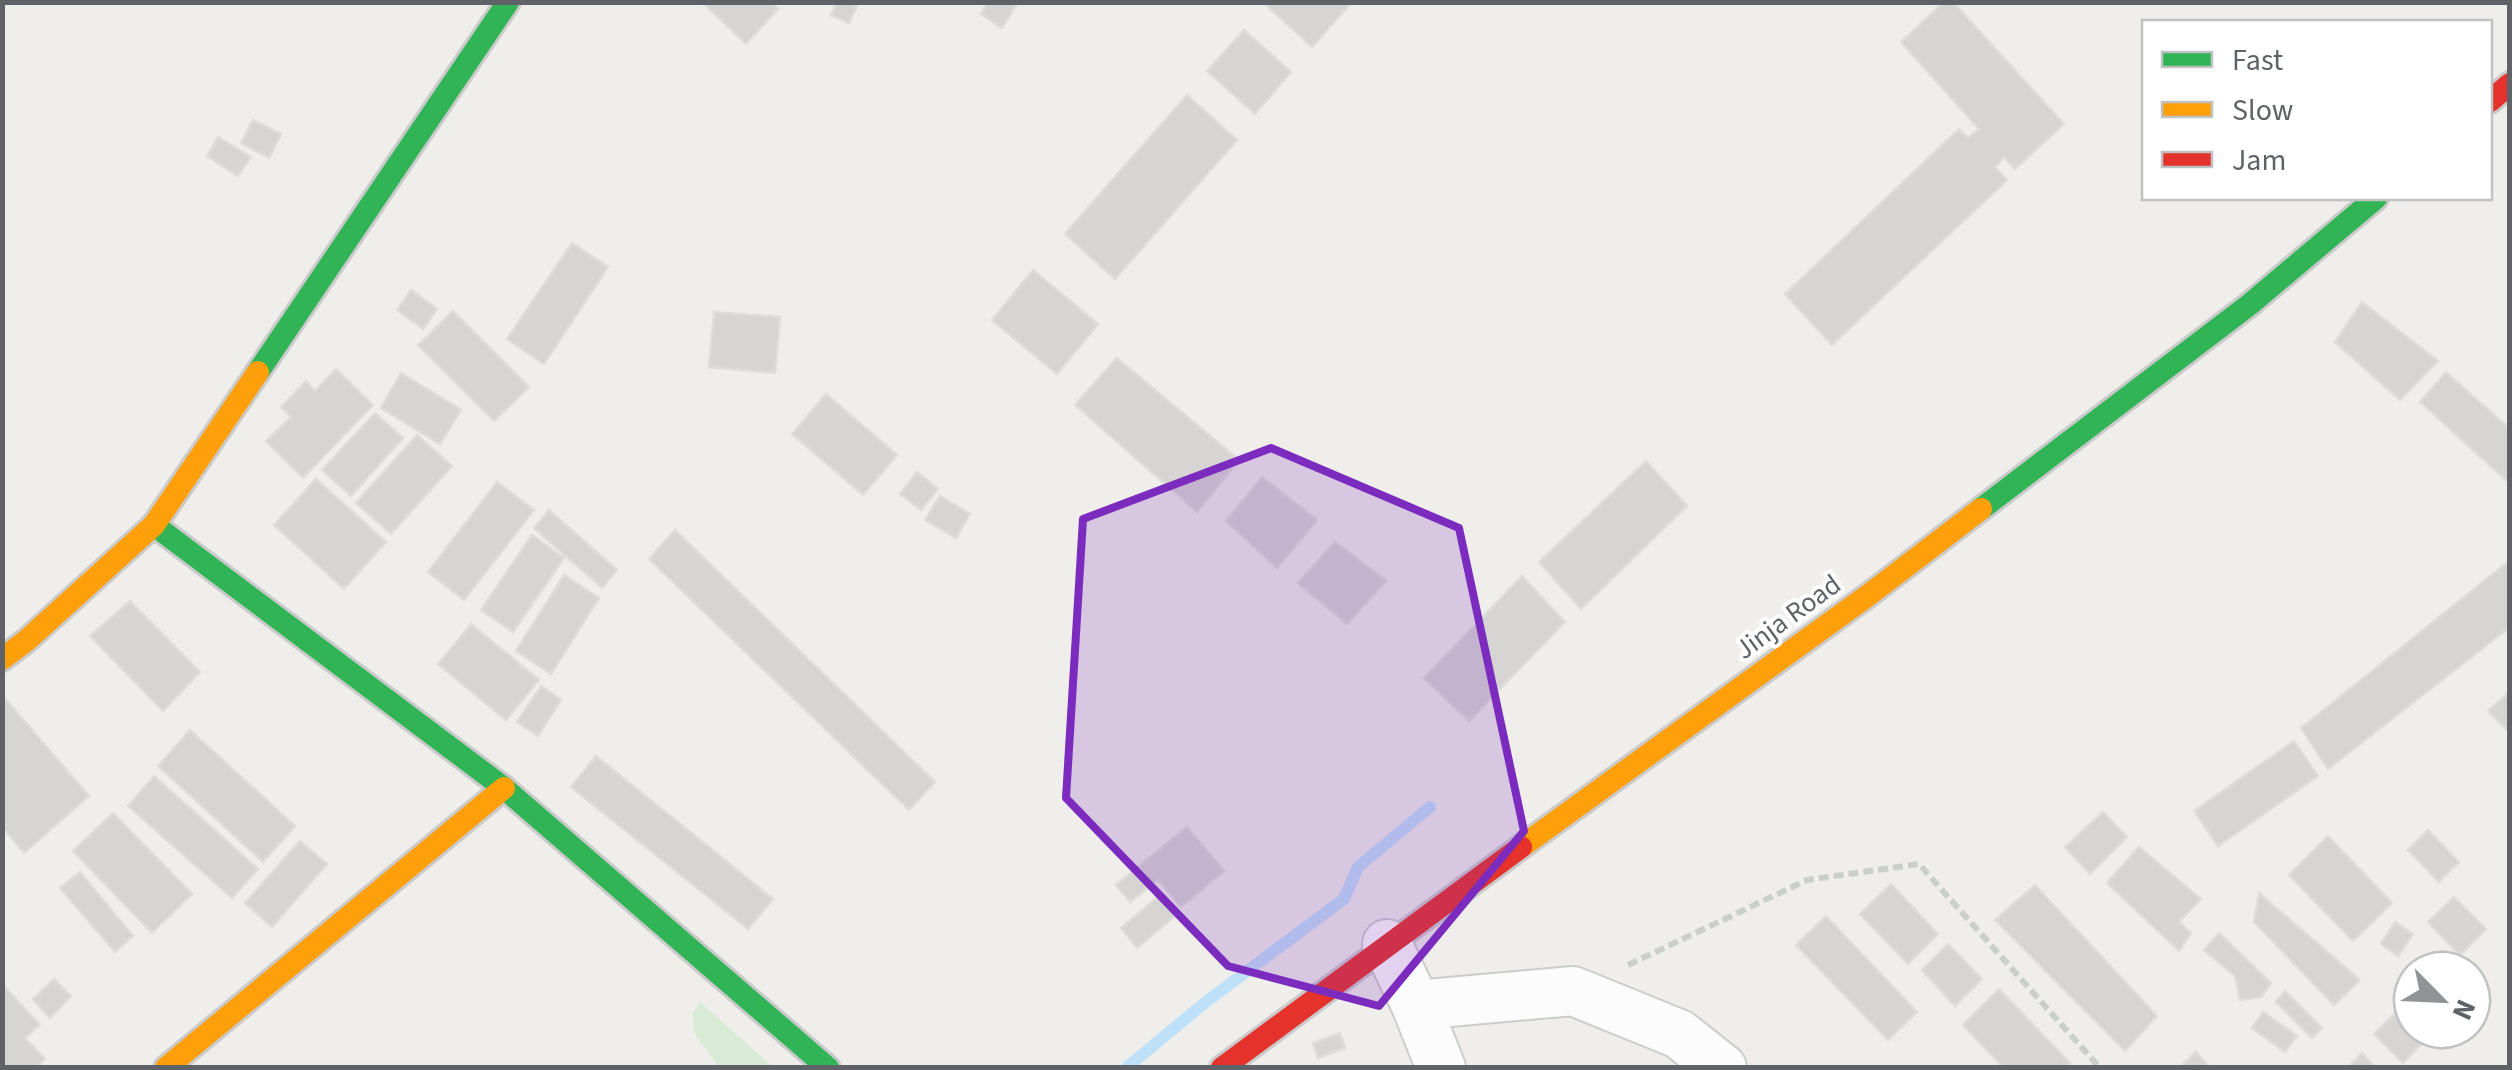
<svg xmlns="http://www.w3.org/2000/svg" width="2512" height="1070" viewBox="0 0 2512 1070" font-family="'Source Sans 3',sans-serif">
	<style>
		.green { fill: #d8ebd6 }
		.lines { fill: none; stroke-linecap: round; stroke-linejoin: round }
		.stream { stroke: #bfe0f9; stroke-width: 12 }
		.building { fill: #d6d5d3; stroke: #deddd9; stroke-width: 2.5 }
		.street-casing { stroke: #cbcccc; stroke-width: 52 }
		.fast-casing { stroke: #cacacb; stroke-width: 28 }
		.slow-casing { stroke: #cacacb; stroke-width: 28 }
		.jam-casing { stroke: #cacacb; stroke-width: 28 }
		.path { stroke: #cacfcc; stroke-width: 6; stroke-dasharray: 10 5; stroke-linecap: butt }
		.street { stroke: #fdfcfc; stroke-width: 48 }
		.fast { stroke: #30b455; stroke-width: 22 }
		.slow { stroke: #ff9f0a; stroke-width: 22 }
		.jam { stroke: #e5322d; stroke-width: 22 }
		.marked { fill: #7b2cbf; fill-opacity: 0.2; stroke: #7b2cbf; stroke-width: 8; stroke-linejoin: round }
		.labels { text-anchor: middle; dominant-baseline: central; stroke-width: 8; stroke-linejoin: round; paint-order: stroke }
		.street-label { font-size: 28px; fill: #5f6368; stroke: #fff }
	</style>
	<rect width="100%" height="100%" fill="#efeeea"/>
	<path class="green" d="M700,1002L773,1067H719L694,1033L693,1013Z"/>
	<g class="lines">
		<path class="stream" d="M1126,1068L1207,1001L1344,899L1358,867L1430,807"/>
	</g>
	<path class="building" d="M702,2H771L778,9L746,44Z
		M837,2H849L857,6L849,23L831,15Z
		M988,2H1018L1002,28L981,14Z
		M1263,2H1352L1312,47Z
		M1944,2H1953L2064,124L2015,169L2004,157L1995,167L2007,180L1832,345L1785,294L1959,129L1968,138L1979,129L1901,42Z
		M1244,30L1291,72L1255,114L1207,71Z
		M1187,95L1237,140L1115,279L1065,234Z
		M253,120L281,134L269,158L241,143Z
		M218,137L251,157L238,176L207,156Z
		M572,243L608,267L544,364L507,339Z
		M1033,270L1098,324L1057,374L992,320Z
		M411,290L437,309L423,329L397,310Z
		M2362,302L2438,361L2400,400L2335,342Z
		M453,311L529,387L494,421L418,345Z
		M714,312L780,317L775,373L709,367Z
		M1117,358L1239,460L1197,512L1075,405Z
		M336,369L373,405L303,478L266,441L291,417L281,407L306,381L315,391Z
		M2446,372L2510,429V484L2420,402Z
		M401,373L461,410L440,444L381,408Z
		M826,394L897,455L863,495L792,434Z
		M375,413L403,438L351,496L322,470Z
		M417,435L452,466L391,534L356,503Z
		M1646,461L1687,506L1581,609L1539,562Z
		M917,472L938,489L921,510L900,494Z
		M1262,477L1317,520L1277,568L1226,521Z
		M316,479L386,542L344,589L274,525Z
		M497,482L534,510L464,600L428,572Z
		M940,496L970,514L956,538L925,520Z
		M549,510L617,570L602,588L534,528Z
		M675,530L935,782L909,810L649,559Z
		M532,535L564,558L513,632L481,610Z
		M1335,542L1386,581L1347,624L1298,583Z
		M2510,560V627L2328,769L2301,728Z
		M564,575L599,598L551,674L516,651Z
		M1522,576L1565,622L1469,721L1424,678Z
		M130,601L200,672L163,711L90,636Z
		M471,624L539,680L506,720L438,664Z
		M541,686L561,700L538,736L517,722Z
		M2510,691V728L2507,730L2488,711Z
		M2,695L89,796L24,853L2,826Z
		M190,730L295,826L263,862L158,766Z
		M2294,741L2318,776L2218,846L2194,811Z
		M596,756L773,899L748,929L571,787Z
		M154,776L258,869L232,898L128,806Z
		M2103,812L2127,837L2090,874L2065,847Z
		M113,813L192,894L152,933L73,851Z
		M1187,827L1224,871L1181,907L1158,880L1130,902L1116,885Z
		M2428,830L2459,862L2439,882L2408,850Z
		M2328,836L2392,903L2353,941L2289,875Z
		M300,841L327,864L272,927L245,903Z
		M2139,847L2201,899L2179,922L2191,933L2179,951L2107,883Z
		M80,872L133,936L115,952L60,888Z
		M1891,884L1938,934L1908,964L1860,914Z
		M2035,885L2157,1016L2125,1051L1995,920Z
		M2259,893L2360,980L2334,1005L2254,922Z
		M1159,896L1175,916L1137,948L1121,928Z
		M2454,897L2486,929L2460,955L2428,922Z
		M1826,916L1917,1012L1888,1040L1796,945Z
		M2395,922L2413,934L2398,956L2381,944Z
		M2219,933L2271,983L2261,997L2240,1000L2235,976L2204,950Z
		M1948,944L1982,979L1955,1006L1922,970Z
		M54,979L71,996L50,1018L33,999Z
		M4,986L40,1025L25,1038L45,1059L36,1068H2V988Z
		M1999,989L2070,1063L2065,1068H2004L1963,1025Z
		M2285,991L2322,1028L2312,1038L2276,1002Z
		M2412,996V1030H2435L2403,1063L2374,1034Z
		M2263,1012L2297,1036L2285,1052L2252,1028Z
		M1340,1033L1345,1048L1318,1058L1313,1043Z
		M2196,1052L2210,1068H2179Z
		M2362,1053L2376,1068H2347Z"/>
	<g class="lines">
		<defs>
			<path id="street" d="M1387,944L1416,1005L1441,1068
				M1416,1005L1573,991L1679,1034L1722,1068"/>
			<path id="fast" d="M258,372L508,2
				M1981,509L2249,305L2376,198
				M154,525L504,788L828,1068"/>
			<path id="slow" d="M2,659L26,641L154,525L258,372
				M1521,847L1870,594L1981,509
				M166,1068L504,788"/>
			<path id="jam" d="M2490,101L2510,84
				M1222,1068L1521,847"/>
		</defs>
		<use href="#street" class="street-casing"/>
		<use href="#fast" class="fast-casing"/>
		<use href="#slow" class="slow-casing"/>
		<use href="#jam" class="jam-casing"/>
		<path class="path" d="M1628,965L1807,880L1919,864L2100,1068"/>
		<use href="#street" class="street"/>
		<use href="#fast" class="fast"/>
		<use href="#slow" class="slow"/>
		<use href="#jam" class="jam"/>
	</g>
	<path class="marked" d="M1271,448L1459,528L1524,831L1379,1006L1228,966L1066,798L1083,519Z"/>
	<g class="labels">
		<g class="street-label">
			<text transform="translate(1788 617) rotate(-36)">Jinja Road</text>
		</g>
	</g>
	<rect width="2512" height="1070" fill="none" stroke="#5f6368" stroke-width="10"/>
	<rect x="2142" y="20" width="350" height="180" fill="#ffffff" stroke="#bfc1c3" stroke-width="2.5"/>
	<rect x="2162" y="52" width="50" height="15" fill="#30b455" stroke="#bfc1c3" stroke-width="2.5"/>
	<text x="2232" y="70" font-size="30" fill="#5f6368">Fast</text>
	<rect x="2162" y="102" width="50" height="15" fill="#ff9f0a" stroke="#bfc1c3" stroke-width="2.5"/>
	<text x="2232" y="120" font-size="30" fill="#5f6368">Slow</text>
	<rect x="2162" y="152" width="50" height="15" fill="#e5322d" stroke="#bfc1c3" stroke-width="2.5"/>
	<text x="2232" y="170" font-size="30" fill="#5f6368">Jam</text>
	<g transform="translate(2442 1000) rotate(114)"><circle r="48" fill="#ffffff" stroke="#bfc1c3" stroke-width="2.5"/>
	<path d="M0-8L18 38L0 25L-18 38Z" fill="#919496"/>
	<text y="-15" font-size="28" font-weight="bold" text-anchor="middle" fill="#5f6368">N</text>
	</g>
</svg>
